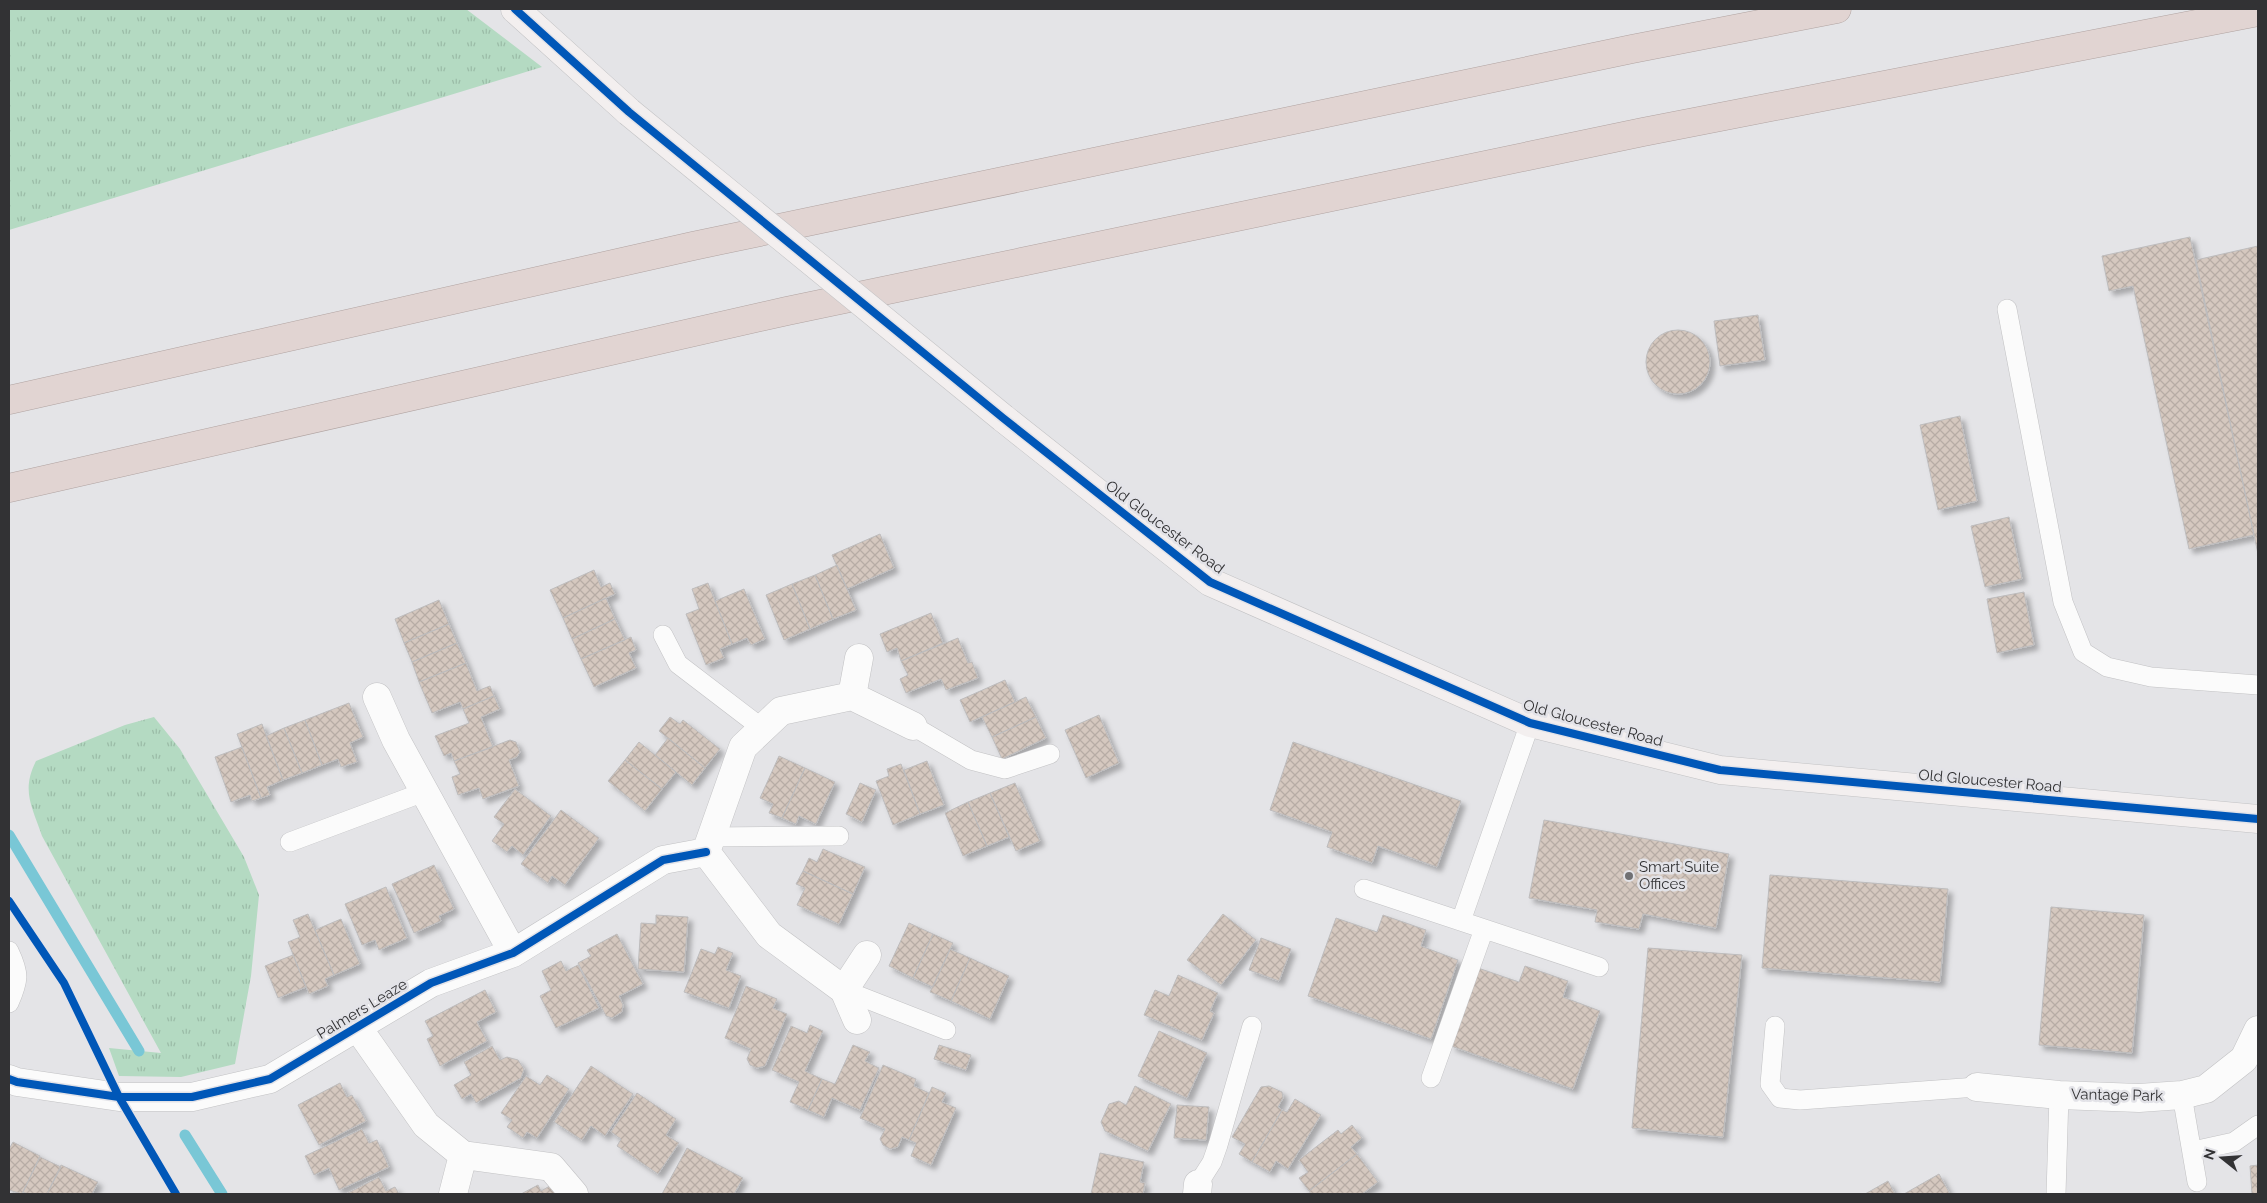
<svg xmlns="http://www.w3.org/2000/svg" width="2267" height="1203" viewBox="0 0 2267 1203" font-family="Raleway,sans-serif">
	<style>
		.grass { fill: url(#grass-tufts) }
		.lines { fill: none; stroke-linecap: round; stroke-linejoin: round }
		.stream { stroke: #79c7d6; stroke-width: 11 }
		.building { fill: url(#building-cross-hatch); stroke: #bdbcbd; filter: url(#shadow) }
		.lane-casing { stroke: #c2c2c4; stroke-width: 20 }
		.street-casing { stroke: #c2c2c4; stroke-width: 29 }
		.secondary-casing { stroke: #c2c2c4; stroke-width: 29 }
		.highway-casing { stroke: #b0a3a1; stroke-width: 29 }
		.lane { stroke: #fbfbfb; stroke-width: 19 }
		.street { stroke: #fbfbfb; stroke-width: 28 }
		.secondary { stroke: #f3efef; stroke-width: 28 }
		.highway { stroke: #e1d4d2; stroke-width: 28 }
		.secondary-bridge-casing { stroke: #c2c2c4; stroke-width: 29; stroke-linecap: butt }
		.secondary-bridge { stroke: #f3efef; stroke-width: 28 }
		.cycleway-casing { stroke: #e3e3e8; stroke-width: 11 }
		.cycleway { stroke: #0057b8; stroke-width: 8 }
		.poi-dot { fill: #707073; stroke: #e3e3e8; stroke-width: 2 }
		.labels { text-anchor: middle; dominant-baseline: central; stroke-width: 5; stroke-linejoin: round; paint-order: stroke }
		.street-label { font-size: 15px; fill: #323234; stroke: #e3e3e8 }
		.poi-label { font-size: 15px; fill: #323234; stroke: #e3e3e8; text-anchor: start }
	</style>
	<defs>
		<pattern id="grass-tufts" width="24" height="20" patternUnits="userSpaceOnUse" patternTransform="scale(1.25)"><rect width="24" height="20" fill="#b4dac2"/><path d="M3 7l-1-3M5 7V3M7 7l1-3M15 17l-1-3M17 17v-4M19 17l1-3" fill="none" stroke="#9bbca7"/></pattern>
		<pattern id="building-cross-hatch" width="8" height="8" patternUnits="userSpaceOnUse" patternTransform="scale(1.25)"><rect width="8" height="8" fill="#d5c8bf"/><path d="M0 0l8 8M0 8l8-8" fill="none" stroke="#b7aca5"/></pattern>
		<filter id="shadow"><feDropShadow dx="4.5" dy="4.5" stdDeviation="2.5" flood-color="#0004"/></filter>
	</defs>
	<rect width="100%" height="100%" fill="#e4e4e7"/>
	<path class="grass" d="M9,9H466L542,67L9,230Z
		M154,717L180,749L244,857L259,895L251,976L235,1064L181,1077L119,1076L109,1048L161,1053L42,836C32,806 21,791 36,761L125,725Z"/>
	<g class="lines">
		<path class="stream" d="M9,835L139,1051
			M185,1135L222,1194"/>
	</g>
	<path class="building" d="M2190,237L2254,535L2189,549L2133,286L2109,291L2102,256Z
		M2258,246V554L2196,260Z
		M1758,315L1765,360L1720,366L1714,321Z
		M1646 362a32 32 0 1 1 64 0a32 32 0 1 1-64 0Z
		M1960,416L1977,501L1938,510L1920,425Z
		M2009,517L2022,579L1985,587L1971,526Z
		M880,534L894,568L847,589L832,555Z
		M837,565L856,610L833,619L815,575Z
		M594,570L601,587L610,583L615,594L563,618L550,590Z
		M815,575L833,619L810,629L792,584Z
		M708,583L732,644L720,649L724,658L706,665L686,614L699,609L692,589Z
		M792,584L810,629L784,640L766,595Z
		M744,589L765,639L751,645L747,638L732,644L715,601Z
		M2024,592L2034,645L1997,653L1987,599Z
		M606,598L615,619L572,639L563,618Z
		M439,600L449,624L404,643L395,619Z
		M931,613L943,643L901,661L897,648L887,652L880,634Z
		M615,619L625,640L581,659L572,639Z
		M449,624L457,643L412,662L404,643Z
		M631,637L636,650L629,653L636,668L594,687L581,659Z
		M958,638L968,663L972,662L978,678L946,690L941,679L906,693L900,679L908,675L901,661Z
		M457,643L466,663L419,682L412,662Z
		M466,663L477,691L490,686L494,696L463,709L460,702L432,713L419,682Z
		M1005,680L1015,702L970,722L960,700Z
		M494,696L500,709L481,717L493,747L454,761L451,753L444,756L435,736L469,723L463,709Z
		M1026,697L1036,717L992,737L982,717Z
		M349,703L363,737L350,743L357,762L341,767L338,759L322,765L305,720Z
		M1099,715L1119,763L1086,778L1065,730Z
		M670,717L680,724L683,720L720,749L705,768L659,731Z
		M1036,717L1046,738L1002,759L992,737Z
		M305,720L322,765L302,773L284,728Z
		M262,724L283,780L267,787L270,795L261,798L237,734Z
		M284,728L302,773L283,780L266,736Z
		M668,738L705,768L692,785L655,755Z
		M510,740L516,742L520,752L517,757L509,760L519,786L483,799L479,788L458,795L452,777L460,774L454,761Z
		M639,742L676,772L662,789L625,760Z
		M1293,742L1461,801L1437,867L1378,846L1372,863L1327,847L1332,832L1270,810Z
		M242,747L261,798L252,801L250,795L231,802L215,757Z
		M779,756L805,768L782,818L769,813L773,804L760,798Z
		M625,760L662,789L645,811L608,781Z
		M927,761L944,805L920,814L904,770Z
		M901,764L920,814L893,825L876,781L889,776L887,769Z
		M805,768L835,782L816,824L799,816L796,824L782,818Z
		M860,783L876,790L862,822L846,814Z
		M1015,783L1040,841L1016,851L990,793Z
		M515,789L551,816L523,855L512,846L507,852L492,841L504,824L494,817Z
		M990,793L1009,837L987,846L968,802Z
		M968,802L987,846L963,856L945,813Z
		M561,810L599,838L565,885L552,876L548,883L521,864Z
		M1544,820L1729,854L1716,928L1643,914L1639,929L1595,922L1597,910L1529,898Z
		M823,849L865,867L853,894L803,871L809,858L817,862Z
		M434,865L454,909L439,916L441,921L414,933L392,884Z
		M803,871L853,894L839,924L797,905L805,888L796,884Z
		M1770,875L1948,889L1940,982L1762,968Z
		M386,887L407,938L379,950L375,940L362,945L345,904Z
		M2051,907L2144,915L2132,1053L2039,1045Z
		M308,914L334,975L325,979L328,986L309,994L288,942L300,937L293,920Z
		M1223,914L1256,940L1221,985L1187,960Z
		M656,915L688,917L684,972L638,969L641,923L656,924Z
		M1383,915L1426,930L1421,946L1458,960L1431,1039L1308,996L1336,918L1377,932Z
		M341,919L360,964L334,975L315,930Z
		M909,923L933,934L913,978L889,966Z
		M617,934L643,984L619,996L623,1005L622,1012L612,1018L606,1016L578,963L591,956L587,950Z
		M933,934L953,943L933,987L913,978Z
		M1261,938L1291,949L1279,981L1249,970Z
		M718,947L733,953L726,970L741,976L729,1008L684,992L701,949L715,954Z
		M1648,948L1742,955L1723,1137L1632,1128Z
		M950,949L970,958L951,1001L930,992Z
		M293,955L306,987L278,998L265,966Z
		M970,958L1009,976L990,1019L951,1001Z
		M561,961L566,971L578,965L599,1008L556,1028L540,996L551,990L542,971Z
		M1525,966L1568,981L1563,997L1600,1011L1573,1089L1451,1046L1478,968L1519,982Z
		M1178,975L1218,993L1210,1011L1214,1013L1202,1040L1144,1015L1155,990L1169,996Z
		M746,986L777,999L773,1008L787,1014L765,1066L757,1068L750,1065L747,1059L751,1049L725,1038Z
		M485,990L496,1012L477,1022L487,1041L440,1066L427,1039L433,1036L425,1021Z
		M810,1025L823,1031L805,1071L822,1079L808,1110L790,1102L799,1082L772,1070L791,1026L807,1033Z
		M1159,1031L1207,1053L1187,1098L1138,1076Z
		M853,1045L870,1052L865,1061L879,1068L860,1110L832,1098L824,1117L808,1110L822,1079L835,1084Z
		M939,1045L971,1055L966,1070L934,1059Z
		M492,1046L500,1060L507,1057L518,1060L524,1069L521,1078L476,1103L471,1094L462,1099L454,1085L471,1075L464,1062Z
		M883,1065L916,1079L914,1086L929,1093L909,1140L902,1137L898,1147L890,1149L883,1145L880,1139L885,1129L860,1118Z
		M591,1066L633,1094L605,1136L591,1126L582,1140L554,1122Z
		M547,1075L569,1089L537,1138L527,1132L523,1138L507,1127L512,1120L501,1113L526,1076L540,1085Z
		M340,1083L347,1097L352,1095L366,1121L319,1145L298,1105Z
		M1135,1086L1171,1104L1148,1151L1105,1131L1101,1122L1109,1104L1119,1101L1126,1105Z
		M1269,1086L1282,1092L1283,1098L1278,1107L1282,1110L1252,1162L1239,1154L1245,1144L1232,1137L1261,1087Z
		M932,1087L946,1093L942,1102L956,1108L931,1165L911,1156L916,1143L909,1140Z
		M637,1093L676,1119L666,1135L679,1143L658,1174L617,1146L621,1139L611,1132Z
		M1295,1099L1321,1115L1288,1169L1276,1161L1270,1172L1252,1162L1282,1110L1287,1112Z
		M1177,1105L1209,1107L1206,1140L1174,1138Z
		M1352,1125L1362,1138L1351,1147L1357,1154L1309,1191L1299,1178L1308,1172L1299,1160L1338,1130L1341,1134Z
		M362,1129L369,1143L377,1140L389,1167L339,1190L329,1168L314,1175L305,1156Z
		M13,1142L40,1156L22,1194L9,1190V1149Z
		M687,1148L743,1178L734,1194H662Z
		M1100,1153L1144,1162L1140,1182L1145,1183L1143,1194H1091Z
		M1357,1154L1378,1182L1362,1194H1311L1309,1191Z
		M40,1157L61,1167L47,1194H28L23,1192Z
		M61,1165L98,1182L92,1194H47Z
		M2258,1165V1194H2252L2250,1166Z
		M1939,1174L1950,1194H1904Z
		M379,1177L386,1191L395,1187L399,1194H346Z
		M1888,1181L1895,1194H1865Z
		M555,1183L561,1194H521L538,1185L541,1191Z"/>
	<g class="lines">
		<defs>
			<path id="lane" d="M2007,309L2063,602L2083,652L2107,667L2151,677L2258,685
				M663,635L678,664L763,729
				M913,726L971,760L1005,769L1050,754
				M711,837L839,836
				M290,842L424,792
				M1364,889L1599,967
				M1461,921L1530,723
				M9,951C20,974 19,980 9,1003
				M844,990L946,1030
				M1775,1026L1770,1084L1780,1098L1800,1100L1977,1087
				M1431,1078L1484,929
				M2182,1095L2197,1182
				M2193,1151L2234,1142L2258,1125
				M1198,1184L1212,1162L1218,1145L1252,1026
				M2056,1194L2059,1095"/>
			<path id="street" d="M852,696L859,658
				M377,697L396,740L513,953
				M844,990L867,955
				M857,1020L844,990L769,935L706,852L743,747L781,711L852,696L913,726
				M358,1028L426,1125L463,1155L453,1194
				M9,1079L17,1082L119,1097H192L270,1079L431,983L513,953L663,860L706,852
				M1977,1087L2059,1095L2139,1098L2182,1095L2206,1089L2244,1059L2258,1030
				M463,1155L551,1167L574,1194
				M1197,1194L1198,1184"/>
			<path id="secondary" d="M515,9L629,112
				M1003,418L1210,582L1530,723L1720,770L2258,819"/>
			<path id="highway" d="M9,400L693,246L1632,49L1837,9
				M9,488L787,311L1643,132L2258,12"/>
		</defs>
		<use href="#lane" class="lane-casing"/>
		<use href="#street" class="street-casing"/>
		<use href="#secondary" class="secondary-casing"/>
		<use href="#highway" class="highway-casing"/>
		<use href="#lane" class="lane"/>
		<use href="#street" class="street"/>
		<use href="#secondary" class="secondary"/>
		<use href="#highway" class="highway"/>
		<defs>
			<path id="secondary-bridge" d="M629,112L1003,418"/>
		</defs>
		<use href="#secondary-bridge" class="secondary-bridge-casing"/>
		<use href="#secondary-bridge" class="secondary-bridge"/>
		<defs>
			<path id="cycleway" d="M515,9L629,112L1003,418L1210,582L1530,723L1720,770L2258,819
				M9,901L64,983L119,1097L176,1194
				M9,1079L17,1082L119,1097H192L270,1079L431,983L513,953L663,860L706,852"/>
		</defs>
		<use href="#cycleway" class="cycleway-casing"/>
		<use href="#cycleway" class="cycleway"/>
	</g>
	<circle class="poi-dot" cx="1629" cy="876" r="5"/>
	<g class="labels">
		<g class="street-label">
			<text transform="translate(1165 527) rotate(37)">Old Gloucester Road</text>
			<text transform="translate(1593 723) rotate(15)">Old Gloucester Road</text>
			<text transform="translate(1990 781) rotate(5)">Old Gloucester Road</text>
			<text transform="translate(362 1009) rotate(-31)">Palmers Leaze</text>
			<text transform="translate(2117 1095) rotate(1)">Vantage Park</text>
		</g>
		<g class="poi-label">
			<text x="1639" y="867">Smart Suite<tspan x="1639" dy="17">Offices</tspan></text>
		</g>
	</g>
	<rect width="2267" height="1203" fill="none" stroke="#323234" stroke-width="20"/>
	<g transform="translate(2222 1158) rotate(287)" stroke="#e3e3e8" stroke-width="4" paint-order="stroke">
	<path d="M0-4L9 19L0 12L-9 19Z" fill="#323234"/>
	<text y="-8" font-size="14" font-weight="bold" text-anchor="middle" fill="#323234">N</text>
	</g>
</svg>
